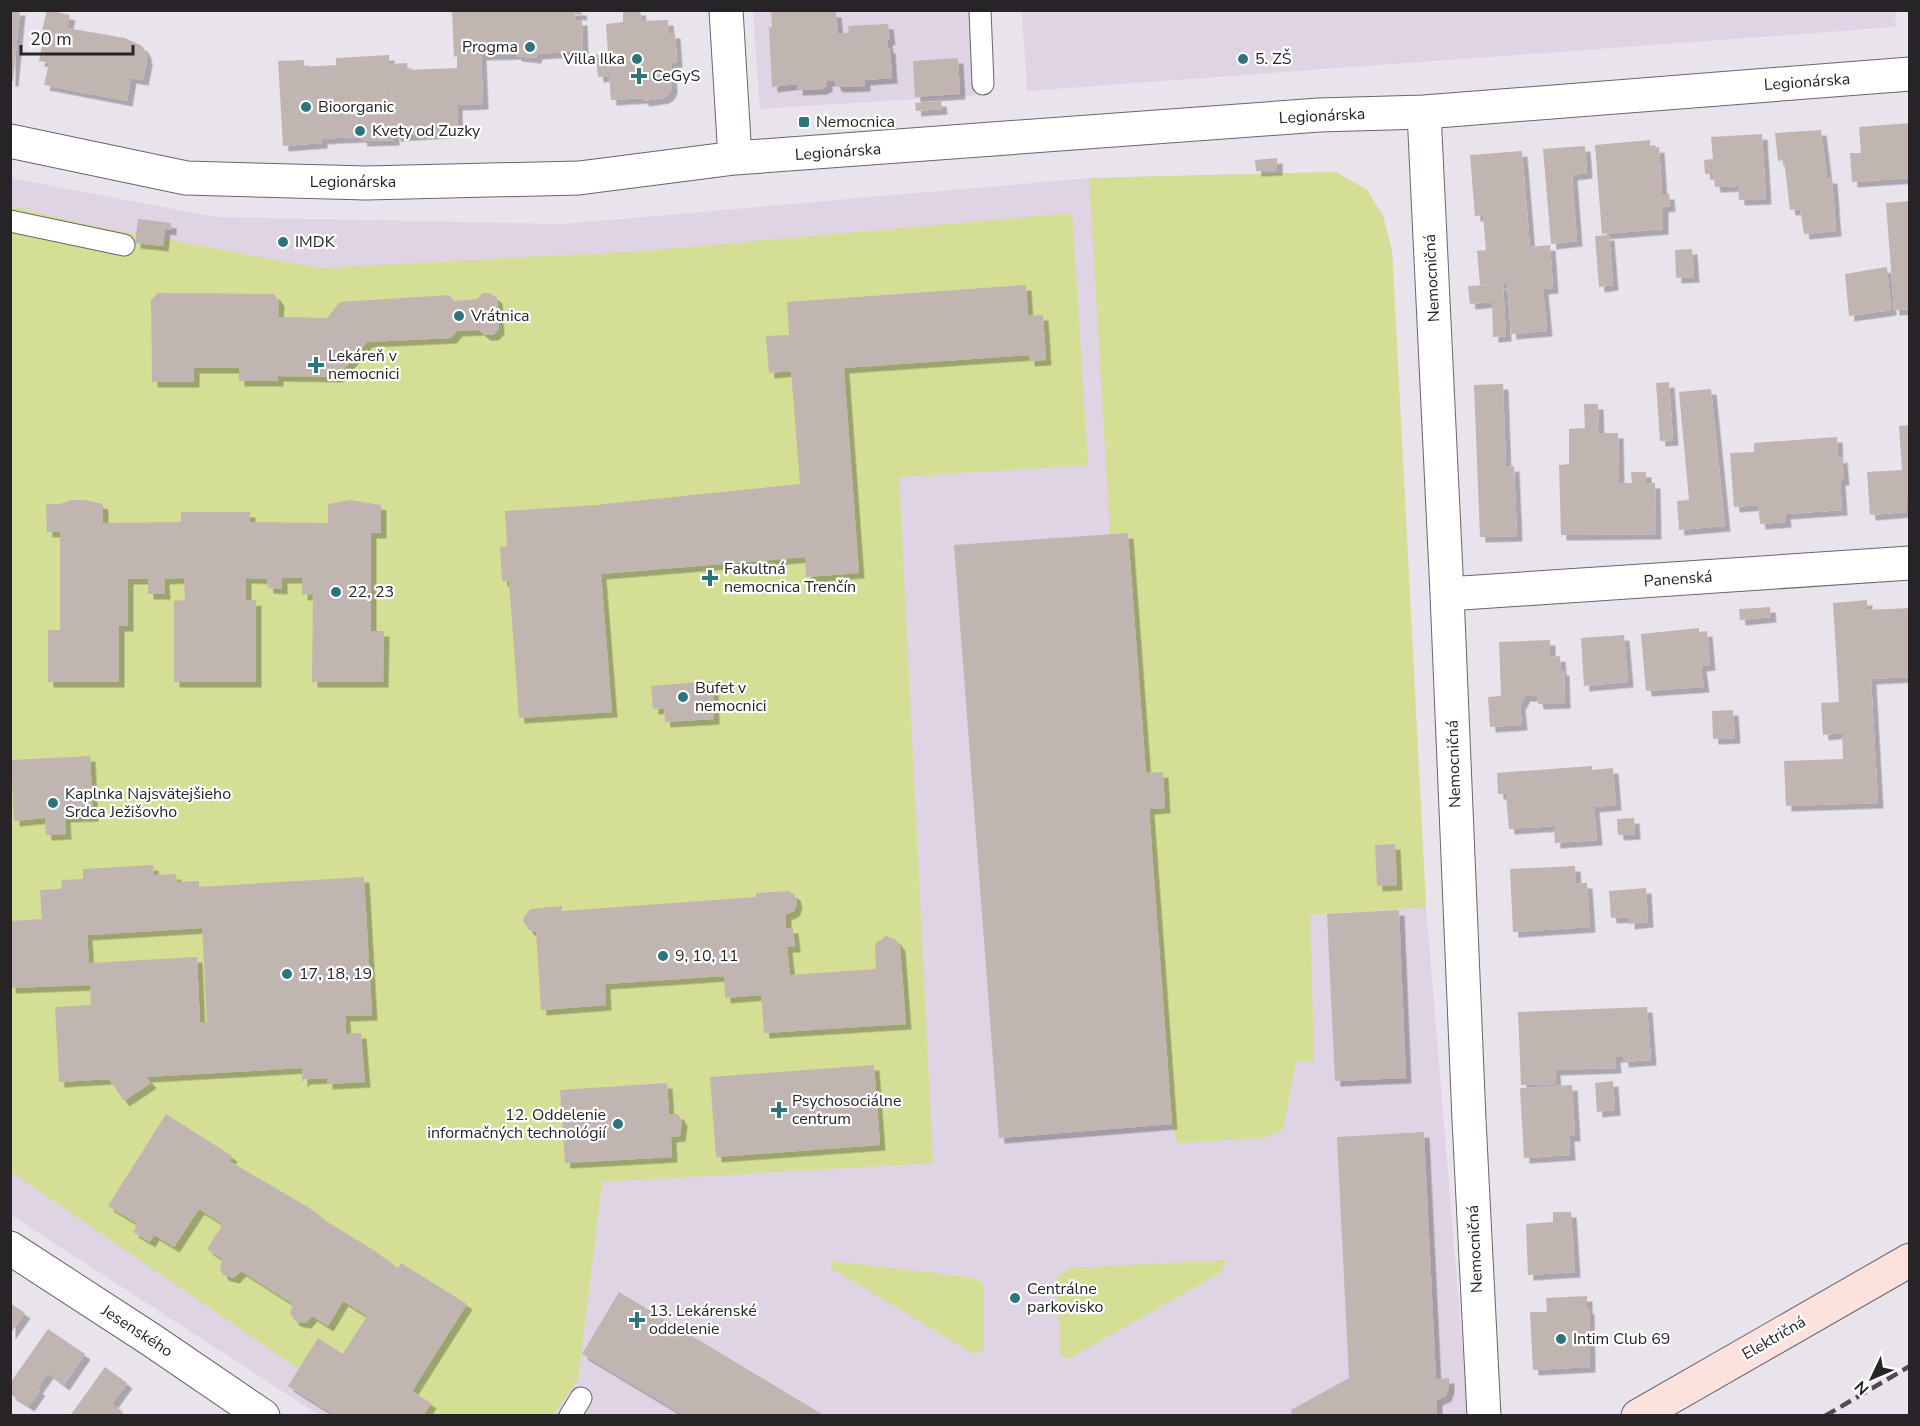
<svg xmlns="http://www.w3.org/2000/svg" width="1920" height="1426" viewBox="0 0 1920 1426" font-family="'Nunito Sans',sans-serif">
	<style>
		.built { fill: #ded4e3 }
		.green { fill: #d4df95 }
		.building { fill: #c1b5b2; fill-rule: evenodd; filter: url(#shadow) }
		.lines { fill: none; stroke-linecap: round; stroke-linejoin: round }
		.lane-casing { stroke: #6a656d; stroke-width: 23 }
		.street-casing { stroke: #6a656d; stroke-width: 35 }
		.secondary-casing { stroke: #6a656d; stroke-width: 35 }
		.lane { stroke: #fff; stroke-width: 21 }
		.street { stroke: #fff; stroke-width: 33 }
		.secondary { stroke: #fbe2dc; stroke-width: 33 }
		.rail { stroke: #504c51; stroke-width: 4.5; stroke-dasharray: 12 6; stroke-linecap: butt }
		.poi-dot { fill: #2b757b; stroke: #fff; stroke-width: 2 }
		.labels { text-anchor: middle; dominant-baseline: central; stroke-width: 4.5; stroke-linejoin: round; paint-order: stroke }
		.poi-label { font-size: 16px; fill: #272428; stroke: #fff; text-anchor: start }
		.street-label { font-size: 16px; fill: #272428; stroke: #fff }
	</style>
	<defs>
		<filter id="shadow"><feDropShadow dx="5.5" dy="5.5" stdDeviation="0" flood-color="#0004"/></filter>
	</defs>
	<rect width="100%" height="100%" fill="#e9e3ec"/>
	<path class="built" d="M753,11H976L979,95L760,109Z
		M1895,11L1896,27L1027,91L1022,11Z
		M1336,172L1367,190L1383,216L1392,250L1426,907L1468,1415H319L11,1215L10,178L215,217L563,224L1089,178Z"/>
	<path class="green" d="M1336,172L1367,190L1383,216L1392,250L1426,907L1310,915L1314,1061L1296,1062L1283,1130L1263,1138L1178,1143L1172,1124L1149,809L1165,808L1163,773H1146L1128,533L1110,534L1089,178Z
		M11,206L89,225L320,268L643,251L1072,213L1088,465L899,477L933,1163L602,1182L578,1380L552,1416L366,1415L11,1172Z
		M1227,1260L1220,1273L1068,1359L1060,1354L1057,1277L1069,1268Z
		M832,1261L976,1278L984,1286V1351L974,1354L831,1268Z"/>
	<path class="building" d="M10,10H20L13,81H10Z
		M47,10L70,15L67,28L125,38L142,46L146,53L147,61L143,80L131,78L127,101L44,85L49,63L39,61L43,40L40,39Z
		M452,10H581L582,15L575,14L576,20H582L583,51L537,54L536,58L516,56V54L481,55L483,104L457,105L458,132L395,136L390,74L394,140L362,141L361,137L336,138L322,139V143L283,146L278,61L304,60V67L336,65V58L389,55V64L407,63L408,70L457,68V56L454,57Z
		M623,10H640L642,21L668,20L669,33H675L677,62L671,63L672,88L669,94L664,98L643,101V98L611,100L609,76L598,77L596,55L608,54L606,24L623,22Z
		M771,10H830V12H836L838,33H849L848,26L888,24L890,39L887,40L888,48H890L892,78L865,80V86L839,87L836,86L834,80L827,81V86L822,89L797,90V84L772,87L769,27H772Z
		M958,58L960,94L915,97L913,61Z
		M941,101L942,109L916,111L915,103Z
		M1910,123V178L1852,182L1850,153H1861L1859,127Z
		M1821,130L1827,178H1832L1836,231L1804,234L1800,209L1790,210L1784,160L1778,161L1775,133Z
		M1762,134L1766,199L1739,200L1738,186L1715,187L1713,174H1705L1704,160L1713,159L1711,137Z
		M1650,140V148L1659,147L1662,194H1669L1670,206L1663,207V229L1602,234L1595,145Z
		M1585,146L1587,173L1572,175L1577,241L1551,244L1543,149Z
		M1522,151L1530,247L1550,245L1553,288L1543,289L1547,331L1511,334L1507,283L1480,285L1477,251L1486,250L1483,215L1475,216L1470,155Z
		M1277,158V170L1256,171L1255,160Z
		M1910,201V309L1894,310L1886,203Z
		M138,219L171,223V230L165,229L163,246L135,243Z
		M1609,235L1613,285L1599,287L1595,236Z
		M1692,249L1694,277L1676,278L1675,250Z
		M1887,267L1891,310L1849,316L1845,274Z
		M1503,284L1506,336L1493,337L1492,302L1470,304L1468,286Z
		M1026,285L1028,316L1043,315L1046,360L1029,361V355L844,368L859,573L806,577L805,557L601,574L612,712L519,718L509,581H502L500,547L507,546L505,511L595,505L800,484L791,371L769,373L766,336L789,335L787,302Z
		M158,293L274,294L279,301L278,317L327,318L340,302L449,295L454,301L477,299L483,293H490L497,298L499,329L493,335H485L479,330L457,331L451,338L367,342L337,377L278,376V381H239V368H194V382H152L151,300Z
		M1669,382L1673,440L1660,441L1656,383Z
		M1503,384L1506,467L1514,466L1517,536L1480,537L1474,385Z
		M1711,389L1725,526L1679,530L1677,501L1689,500L1679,392Z
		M1584,404H1598L1599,433H1618L1619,483H1632L1631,472H1646V483H1655L1656,534L1561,535L1559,465L1569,464V429L1585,428Z
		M1910,425V499H1907V512L1870,515L1867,472L1902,470L1899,426Z
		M1837,437L1838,458L1842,457L1844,480H1840L1842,510L1785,514L1786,522L1760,524L1758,505L1734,507L1730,453L1754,452V443Z
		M72,500H84L103,504V523L181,522V512H250V522L328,523V504L350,500L381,505V533H371V631H384L383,682H312L313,594L302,595V578H282V589L268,588L267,579L246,578V601L256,600V682H174V601L185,600L184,578L164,579L165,594H148V579H128V626H119V682H48V630H60V532H47L46,504H60Z
		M1128,533L1146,773L1163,772L1165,808L1149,809L1172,1124L999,1138L954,545Z
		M1867,600V610L1910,608V677L1871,679L1878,803L1786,806L1784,761L1843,759L1842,733L1823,735L1821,703L1839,702L1833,603Z
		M1770,607L1771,617L1740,620L1739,609Z
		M1699,628V632L1707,631L1710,665L1701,666L1704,687L1646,691L1641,634Z
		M1624,635L1628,682L1584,686L1581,638Z
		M1550,640V657L1560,656L1561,670H1564L1565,703L1538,704L1537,696H1525L1520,705L1522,725L1490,727L1488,697L1501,696L1499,642Z
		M713,681L714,719L665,722L664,708L653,709L651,686Z
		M1733,710L1735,738L1713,739L1712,711Z
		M90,756L93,816L65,817L66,834L46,835L45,818L14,821L11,760Z
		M1592,766V770L1613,768L1616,805L1594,807L1597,840L1555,843L1554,826L1509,829L1506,794H1498L1497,773Z
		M1634,818L1635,834L1618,835L1617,819Z
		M1395,844L1397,885L1377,886L1375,845Z
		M153,865L154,875L176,874L177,882L199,881V887L364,877L372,1015L345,1016L346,1034L361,1033L365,1082L327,1084V1078L305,1079L302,1082V1068L146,1077L151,1083L124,1101L109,1079L59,1082L55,1007L91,1005L90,985L10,988V921L42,919L40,890L61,889L62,880L83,879V869ZM202,928L207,1022L200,1023L197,957L89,963L87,935Z
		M1575,866L1576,883H1587L1590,927L1513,932L1510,869Z
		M1646,888L1648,922L1629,924V917L1611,918L1609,891Z
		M788,891L795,895L797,903L794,911L786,915V928H793L795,947H787L790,975L876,969L875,949L876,943L886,936L895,939L900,946L906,1024L764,1033L761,995L725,998L724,976L605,984L606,1005L541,1010L536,932L529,930L523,921L524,917L530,909L562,906V911L756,897V893Z
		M1399,910L1406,1078L1335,1081L1327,914Z
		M1647,1007L1651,1060L1623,1062V1057H1615L1616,1068L1555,1070L1556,1084L1521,1085L1518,1012Z
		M874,1065L880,1145L716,1157L710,1077Z
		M1613,1081L1615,1110L1597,1112L1595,1083Z
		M667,1083L669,1114H678L682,1121L680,1136L671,1137L672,1157L565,1163L560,1090Z
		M1572,1085L1575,1136H1569L1570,1155L1524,1158L1520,1088Z
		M166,1114L232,1156L229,1161L308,1207L322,1217L321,1218L375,1251L398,1268L401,1263L467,1304L412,1391L431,1403L423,1416H336L288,1386L318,1338L343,1354L367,1316L343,1301L328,1326L312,1316L306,1323L298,1322L294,1320L290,1313L293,1304L241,1271L234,1278L223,1275L220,1269L222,1259L207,1249L223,1224L199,1209L174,1247L154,1235L150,1242L133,1232L138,1224L108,1206Z
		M1424,1132L1436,1379L1449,1378V1387L1446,1396L1437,1400V1416H1292L1291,1410L1349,1378L1337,1137Z
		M1553,1212H1571L1575,1272L1528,1275L1526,1224L1553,1222Z
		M619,1292L825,1416H685L582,1354Z
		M1587,1296V1309L1589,1308L1590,1367L1533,1370L1530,1312H1547L1546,1298Z
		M10,1303L25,1313L10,1334Z
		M48,1329L85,1354L64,1385L48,1373L37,1389L40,1390L29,1406L10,1394V1383Z
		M105,1367L127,1383L112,1404L122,1411L119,1416H70Z"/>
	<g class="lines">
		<defs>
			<path id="lane" d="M980,10L983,84
				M10,221L124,245
				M570,1416L581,1398"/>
			<path id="street" d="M726,10L735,158
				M1424,112L1447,594L1469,1120L1484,1416
				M10,141L186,178L366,183L579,178L735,158L1319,115L1424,112L1910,74
				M1447,594L1910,563
				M10,1248L150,1339L263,1416"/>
			<path id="secondary" d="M1638,1416L1910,1260"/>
		</defs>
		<use href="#lane" class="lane-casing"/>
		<use href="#street" class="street-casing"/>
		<use href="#secondary" class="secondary-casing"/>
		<use href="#lane" class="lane"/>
		<use href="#street" class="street"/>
		<use href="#secondary" class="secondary"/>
		<path class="rail" d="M1825,1416L1910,1366"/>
	</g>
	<g class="poi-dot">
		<circle cx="530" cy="47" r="6"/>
		<circle cx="637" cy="59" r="6"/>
		<circle cx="1243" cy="59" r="6"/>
		<path d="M636 67h6v6h6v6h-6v6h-6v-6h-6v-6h6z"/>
		<circle cx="306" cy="107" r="6"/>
		<rect x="798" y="116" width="12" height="12" rx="3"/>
		<circle cx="360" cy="131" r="6"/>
		<circle cx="283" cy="242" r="6"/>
		<circle cx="459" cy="316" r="6"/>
		<path d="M313 356h6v6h6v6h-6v6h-6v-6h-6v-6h6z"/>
		<path d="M707 569h6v6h6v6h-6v6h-6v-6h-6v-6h6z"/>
		<circle cx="336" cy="592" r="6"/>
		<circle cx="683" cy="697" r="6"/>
		<circle cx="53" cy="803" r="6"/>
		<circle cx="663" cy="956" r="6"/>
		<circle cx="287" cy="974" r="6"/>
		<path d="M776 1101h6v6h6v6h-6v6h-6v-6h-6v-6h6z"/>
		<circle cx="618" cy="1124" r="6"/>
		<circle cx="1015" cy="1298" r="6"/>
		<path d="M634 1311h6v6h6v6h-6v6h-6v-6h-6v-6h6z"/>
		<circle cx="1561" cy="1339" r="6"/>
	</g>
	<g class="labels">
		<g class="poi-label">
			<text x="518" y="47" text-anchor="end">Progma</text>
			<text x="625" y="59" text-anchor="end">Villa Ilka</text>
			<text x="1255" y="59">5. ZŠ</text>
			<text x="652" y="76">CeGyS</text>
			<text x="318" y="107">Bioorganic</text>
			<text x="816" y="122">Nemocnica</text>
			<text x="372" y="131">Kvety od Zuzky</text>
			<text x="295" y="242">IMDK</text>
			<text x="471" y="316">Vrátnica</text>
			<text x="328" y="356">Lekáreň v<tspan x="328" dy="18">nemocnici</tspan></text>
			<text x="724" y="569">Fakultná<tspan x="724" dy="18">nemocnica Trenčín</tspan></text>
			<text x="348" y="592">22, 23</text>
			<text x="695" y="688">Bufet v<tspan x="695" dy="18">nemocnici</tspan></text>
			<text x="65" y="794">Kaplnka Najsvätejšieho<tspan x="65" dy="18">Srdca Ježišovho</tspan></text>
			<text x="675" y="956">9, 10, 11</text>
			<text x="299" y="974">17, 18, 19</text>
			<text x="792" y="1101">Psychosociálne<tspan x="792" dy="18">centrum</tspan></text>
			<text x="606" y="1115" text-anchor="end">12. Oddelenie<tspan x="606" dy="18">informačných technológií</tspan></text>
			<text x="1027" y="1289">Centrálne<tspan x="1027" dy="18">parkovisko</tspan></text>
			<text x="649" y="1311">13. Lekárenské<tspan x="649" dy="18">oddelenie</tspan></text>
			<text x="1573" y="1339">Intim Club 69</text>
		</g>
		<g class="street-label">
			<text transform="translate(1807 82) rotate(-4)">Legionárska</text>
			<text transform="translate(1322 116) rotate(-3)">Legionárska</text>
			<text transform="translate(838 152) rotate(-4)">Legionárska</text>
			<text x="353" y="182">Legionárska</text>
			<text transform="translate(1432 278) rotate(-93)">Nemocničná</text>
			<text transform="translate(1678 579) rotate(-4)">Panenská</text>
			<text transform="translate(1454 764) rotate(-92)">Nemocničná</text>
			<text transform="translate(1475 1249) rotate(-93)">Nemocničná</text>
			<text transform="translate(137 1331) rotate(33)">Jesenského</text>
			<text transform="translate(1774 1338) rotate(-30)">Električná</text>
		</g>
	</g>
	<rect width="1920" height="1426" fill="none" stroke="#272428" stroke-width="24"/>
	<g transform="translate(1872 1378) rotate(226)" stroke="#ffffff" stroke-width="4.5" paint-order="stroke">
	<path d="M0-4.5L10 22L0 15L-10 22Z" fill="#272428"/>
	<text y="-9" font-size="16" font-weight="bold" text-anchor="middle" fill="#272428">N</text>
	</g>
	<path d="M21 45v9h112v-9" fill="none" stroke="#272428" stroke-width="3"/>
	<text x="30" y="45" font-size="18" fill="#272428" stroke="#ffffff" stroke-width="4.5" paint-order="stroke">20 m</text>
</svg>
